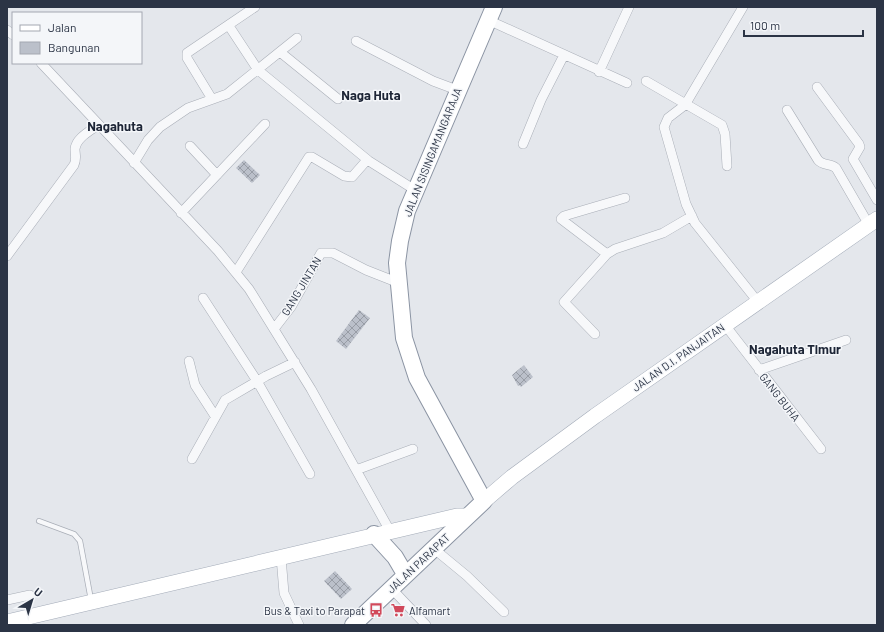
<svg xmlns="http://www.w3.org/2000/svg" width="884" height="632" viewBox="0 0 884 632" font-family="Barlow,sans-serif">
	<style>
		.building { fill: url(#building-cross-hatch) }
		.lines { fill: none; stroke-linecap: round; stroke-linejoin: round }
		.service-casing { stroke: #a9aeb7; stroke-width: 6 }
		.minor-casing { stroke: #a9aeb7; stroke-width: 10 }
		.primary-casing { stroke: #a3abb8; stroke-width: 16 }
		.trunk-casing { stroke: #8b94a3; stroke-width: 18 }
		.service { stroke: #f7f8fa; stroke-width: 4.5 }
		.minor { stroke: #f7f8fa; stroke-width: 9 }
		.primary { stroke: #fff; stroke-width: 15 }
		.trunk { stroke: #fff; stroke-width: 16 }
		.labels { text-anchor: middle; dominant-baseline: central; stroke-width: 3; stroke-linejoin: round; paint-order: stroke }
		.street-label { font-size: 11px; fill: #2b3445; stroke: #f4f6f9 }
		.poi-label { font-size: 11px; fill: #2b3445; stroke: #f4f6f9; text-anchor: end }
		.quarter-label { font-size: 13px; font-weight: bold; fill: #1d2536; stroke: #f4f6f9 }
	</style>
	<defs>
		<pattern id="building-cross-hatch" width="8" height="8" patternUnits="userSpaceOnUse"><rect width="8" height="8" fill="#bbc0ca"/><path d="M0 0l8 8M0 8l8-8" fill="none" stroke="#989da6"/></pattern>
	</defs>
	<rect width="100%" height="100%" fill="#e4e7ec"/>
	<path class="building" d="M244,160L260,175L252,183L236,168Z
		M359,310L370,318L346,349L336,341Z
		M524,365L533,377L521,387L519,385L518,386L512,375Z
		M335,571L352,589L341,599L324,581Z"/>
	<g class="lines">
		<defs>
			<path id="service" d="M39,521L74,534L80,541L91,600"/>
			<path id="minor" d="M743,7L685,105L668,118L664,127L686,204L695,223L758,302
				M488,20L627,83
				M229,26L258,70L369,161L415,190
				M7,30L13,35
				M356,41L433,81L457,90
				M280,52L338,99
				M41,63L218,251L249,289L311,389L390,531
				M599,72L629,7
				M646,81L722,125L725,134L727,166
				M817,87L859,144L860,147L853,159L877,200
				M212,99L187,58V53L255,7
				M787,110L818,160C823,166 830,163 836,168L869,225
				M523,144L541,100L564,55
				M190,146L217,175
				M134,163L148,140L160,127L188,108L227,94L297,38
				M625,198L564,216L561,219L607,254L615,249L663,233L692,216
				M181,213L265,124
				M7,256L74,165C77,159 75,155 75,149C76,138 90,131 98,125
				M236,272L309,157H312L344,176L352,177L367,160
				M203,298L257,381L310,474
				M725,325L821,449
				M274,329L291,307L321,253H333L366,270L399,283
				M595,334L564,302L607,254
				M189,361L195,385L215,416
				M759,370L846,340
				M192,459L225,400L266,376L295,362
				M356,470L413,449
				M433,548L467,576L504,612
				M281,557L284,593L299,625
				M391,588L426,625
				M7,600L30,595"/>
			<path id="primary" d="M484,501L512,477L595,416L877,219
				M7,622L457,516H467"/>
			<path id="trunk" d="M374,534L395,557L405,574
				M353,625L484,501L417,378L404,338L397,263L400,241L407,211L494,7"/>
		</defs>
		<use href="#service" class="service-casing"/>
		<use href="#minor" class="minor-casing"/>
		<use href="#primary" class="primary-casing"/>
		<use href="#trunk" class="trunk-casing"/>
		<use href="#service" class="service"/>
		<use href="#minor" class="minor"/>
		<use href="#primary" class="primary"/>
		<use href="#trunk" class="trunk"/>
	</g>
	<defs>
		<symbol id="bus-bare" viewBox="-9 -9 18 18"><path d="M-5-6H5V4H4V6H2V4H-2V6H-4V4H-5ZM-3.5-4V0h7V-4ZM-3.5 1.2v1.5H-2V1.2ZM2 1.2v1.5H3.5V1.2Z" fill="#d1495b" stroke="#f4f6f9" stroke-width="2.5" paint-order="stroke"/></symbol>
		<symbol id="supermarket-bare" viewBox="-9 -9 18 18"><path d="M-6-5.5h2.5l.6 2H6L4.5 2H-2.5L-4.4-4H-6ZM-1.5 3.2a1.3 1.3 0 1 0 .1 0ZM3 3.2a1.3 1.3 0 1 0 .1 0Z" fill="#d1495b" stroke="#f4f6f9" stroke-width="2.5" paint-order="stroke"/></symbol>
	</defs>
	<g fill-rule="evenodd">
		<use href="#bus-bare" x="366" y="600" width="20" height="20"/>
		<use href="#supermarket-bare" x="388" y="600" width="20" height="20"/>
	</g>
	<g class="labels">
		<g class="street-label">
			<text transform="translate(432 152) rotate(-68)">JALAN SISINGAMANGARAJA</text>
			<text transform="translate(301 286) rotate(-59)">GANG JINTAN</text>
			<text transform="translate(678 357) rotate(-35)">JALAN D.I. PANJAITAN</text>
			<text transform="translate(780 397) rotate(52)">GANG BUHA</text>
			<text transform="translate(418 563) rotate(-43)">JALAN PARAPAT</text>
		</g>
		<g class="poi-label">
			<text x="365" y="610">Bus &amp; Taxi to Parapat</text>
			<text x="409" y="610" text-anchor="start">Alfamart</text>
		</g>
		<g class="quarter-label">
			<text x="371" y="95">Naga Huta</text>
			<text x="115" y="126">Nagahuta</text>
			<text x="795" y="349">Nagahuta Timur</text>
		</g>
	</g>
	<rect width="884" height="632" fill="none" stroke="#2b3445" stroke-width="16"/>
	<rect x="12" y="12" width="130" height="52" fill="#f4f6f9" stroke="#a4a8b1"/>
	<rect x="20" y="25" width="20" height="6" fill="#ffffff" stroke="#a4a8b1"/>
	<text x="48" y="32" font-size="12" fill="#2b3445">Jalan</text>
	<rect x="20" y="42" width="20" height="12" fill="#bbc0ca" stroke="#a4a8b1"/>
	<text x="48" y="52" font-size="12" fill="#2b3445">Bangunan</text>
	<g transform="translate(32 600) rotate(38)" stroke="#f4f6f9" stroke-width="3" paint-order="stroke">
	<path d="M0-3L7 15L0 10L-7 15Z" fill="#2b3445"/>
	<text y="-6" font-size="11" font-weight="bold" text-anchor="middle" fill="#2b3445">U</text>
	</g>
	<path d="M744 30v6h119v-6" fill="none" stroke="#2b3445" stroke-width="2"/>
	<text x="750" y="30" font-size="12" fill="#2b3445" stroke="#f4f6f9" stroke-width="3" paint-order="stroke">100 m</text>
</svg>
